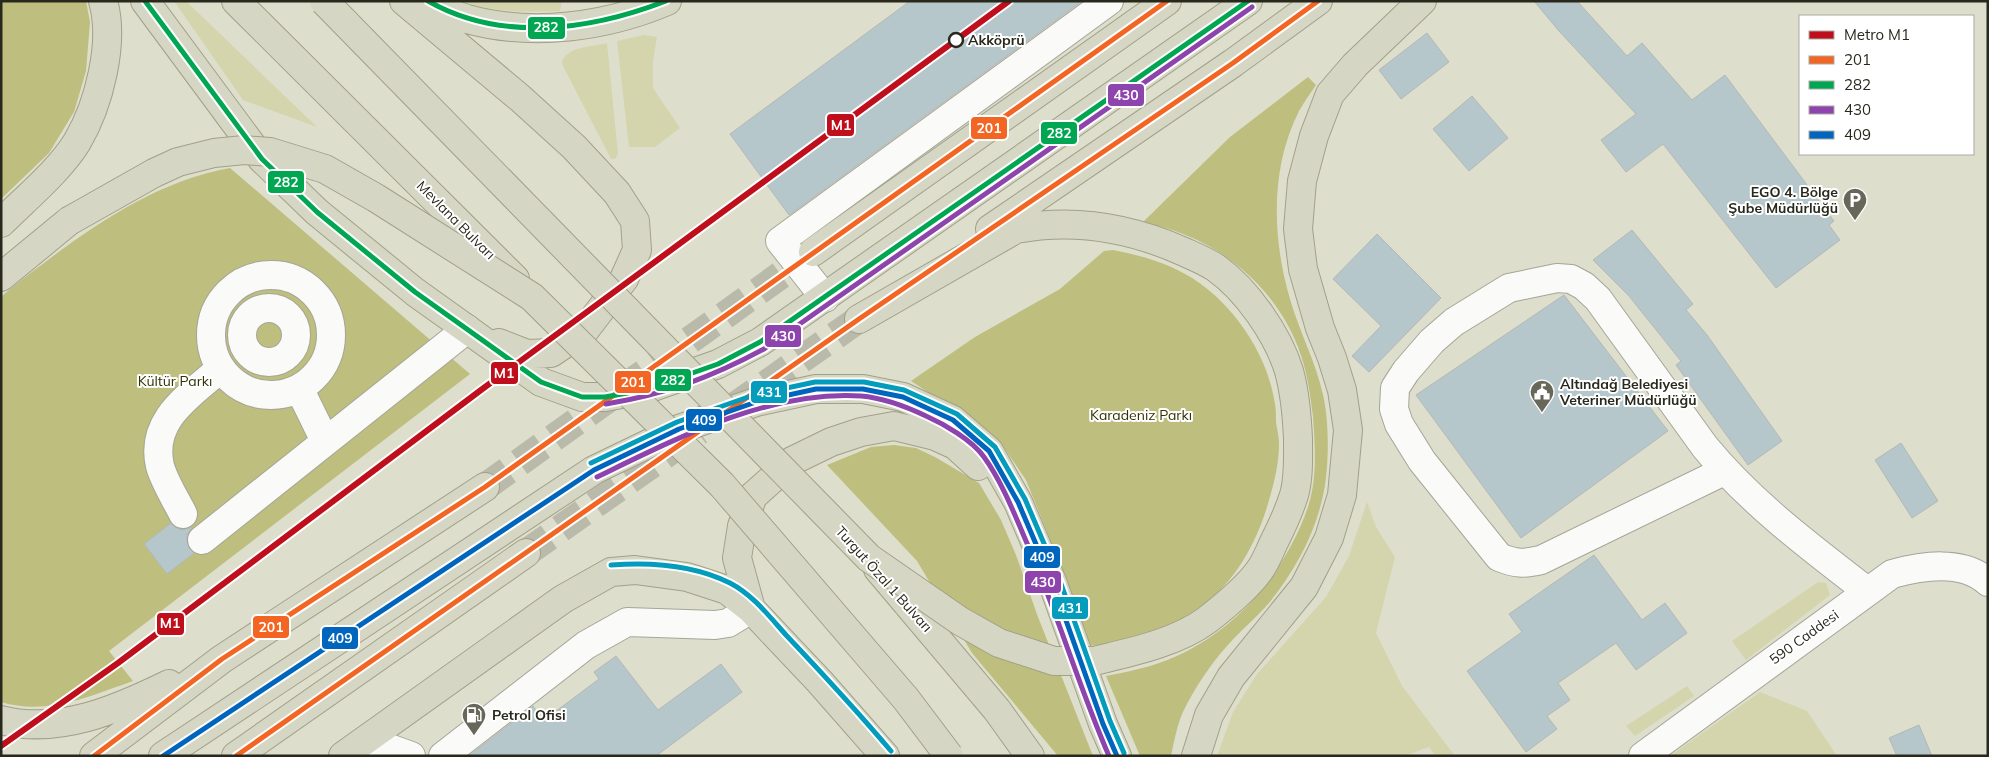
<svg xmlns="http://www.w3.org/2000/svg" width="1989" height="757" viewBox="0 0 1989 757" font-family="Mulish,sans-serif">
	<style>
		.green { fill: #d4d5ad }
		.forest { fill: #bebe7e }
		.building { fill: #b5c7cb; stroke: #b3b8b5 }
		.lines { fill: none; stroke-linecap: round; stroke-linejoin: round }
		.highway-tunnel { stroke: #babaaa; stroke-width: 28; stroke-dasharray: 28 14; stroke-linecap: butt }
		.minor-casing { stroke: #a5a598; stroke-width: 30 }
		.highway-casing { stroke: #a1a188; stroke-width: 30 }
		.minor { stroke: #fafaf8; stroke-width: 28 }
		.highway { stroke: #d6d6c5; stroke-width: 28 }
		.highway-bridge-casing { stroke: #a1a188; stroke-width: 30; stroke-linecap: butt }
		.highway-bridge { stroke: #d6d6c5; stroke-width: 28 }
		.bus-1-casing { stroke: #fff; stroke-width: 9 }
		.bus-2-casing { stroke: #fff; stroke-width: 9 }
		.bus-3-casing { stroke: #fff; stroke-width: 9 }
		.bus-4-casing { stroke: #fff; stroke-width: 9 }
		.bus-5-casing { stroke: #fff; stroke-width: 9 }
		.bus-1 { stroke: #f26522; stroke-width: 5 }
		.bus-2 { stroke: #00a651; stroke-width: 5 }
		.bus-3 { stroke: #8e44ad; stroke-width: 5 }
		.bus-4 { stroke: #0065bd; stroke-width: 5 }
		.bus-5 { stroke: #049cbc; stroke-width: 5 }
		.metro-1-casing { stroke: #fff; stroke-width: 10 }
		.metro-1 { stroke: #bf0e1c; stroke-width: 6 }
		.stop-dot { fill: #fff; stroke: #28281c; stroke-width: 2.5 }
		.labels { text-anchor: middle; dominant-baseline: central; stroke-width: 4; stroke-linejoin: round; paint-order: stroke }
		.stop-label { font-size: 14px; font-weight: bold; fill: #28281c; stroke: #fff; text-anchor: start }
		.poi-label { font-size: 14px; font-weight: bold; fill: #28281c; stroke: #fff; text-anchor: start }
		.street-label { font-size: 14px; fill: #28281c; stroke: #fff }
		.park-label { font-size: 14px; fill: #313105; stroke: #fff }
		.line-badge { stroke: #fff; stroke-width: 2 }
		.badge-label { font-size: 14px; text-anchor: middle; font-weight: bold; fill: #fff }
	</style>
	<rect width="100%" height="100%" fill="#dedecd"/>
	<path class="green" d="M174,1H186L317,127L243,100Z
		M461,1H562L560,11C526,12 494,13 461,1Z
		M644,35L657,37L653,61V88L680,128L655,147H629L617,41Z
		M607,43L618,154L615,159H611L562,64C564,46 593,47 607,43Z
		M1367,502L1376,527L1395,557L1376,633L1402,686L1455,756H1436L1429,747L1404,756H1217L1233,712L1257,674L1326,597L1349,556Z
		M1818,582L1826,583L1830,595L1746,660L1732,641Z
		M1687,686L1694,696L1635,736L1626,726Z
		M1760,692L1807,711L1837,756H1670Z"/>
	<path class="forest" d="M1,1H86L90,22L86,71L74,112L49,153L1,199Z
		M1308,77L1316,85C1310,94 1304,102 1299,111C1270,168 1272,238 1290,299C1299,331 1316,362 1323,395C1329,420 1329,459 1325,485C1318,529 1297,568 1269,603C1256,618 1240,631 1227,646C1210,665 1194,689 1183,712C1177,725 1174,742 1171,756H1140L1106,676C1121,673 1136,670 1150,666C1195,653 1239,621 1266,584C1284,561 1302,529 1310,500C1317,474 1315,444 1313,417C1310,393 1307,370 1298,347C1273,282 1210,233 1142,223L1230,137Z
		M230,168L470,374L109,651L133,681C90,696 47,716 1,702V297C14,285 29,274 44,263C98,222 161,180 230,168Z
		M1113,250C1138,255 1162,261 1185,274C1228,297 1266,350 1274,399C1276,407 1276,414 1276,422C1277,429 1279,437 1279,444C1279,466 1273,487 1267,507C1256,543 1235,582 1204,604C1184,618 1154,636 1130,641C1116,643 1102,644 1088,646L1056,554L1026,480L1003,446L976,424L911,381L975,337L1060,289L1104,251Z
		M894,445L916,448L935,457L979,483L1001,520L1016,555L1038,617L1093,756H1058L972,653L917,561L827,465L871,447Z"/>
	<path class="building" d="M910,1H1082L789,215L730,134Z
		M1534,1H1577L1627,56L1642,43L1692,100L1725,75L1834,221L1829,225L1840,240L1776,288L1663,144L1626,172L1601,140L1636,114L1559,31Z
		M1427,33L1449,62L1401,99L1379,70Z
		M1472,96L1508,138L1469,171L1433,129Z
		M1632,230L1693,304L1686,310L1707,335L1782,441L1748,465L1676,365L1681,361L1629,296L1593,260Z
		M1377,234L1441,298L1369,372L1352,356L1381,326L1333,279Z
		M1564,295L1668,431L1521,538L1416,395Z
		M1901,443L1938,501L1912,518L1875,460Z
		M171,523L175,527L182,530L192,527L187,535V542L190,549L194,553L167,574L144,544Z
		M1594,555L1642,620L1665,603L1687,633L1636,670L1616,643L1558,683L1570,700L1547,716L1557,729L1526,752L1467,671L1522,632L1509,614Z
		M616,656L658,710L721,664L742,692L656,756H469L533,706L543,721L599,679L594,672Z
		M1919,725L1932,756H1897L1889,738Z"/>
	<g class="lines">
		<path class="highway-tunnel" d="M732,408L859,319
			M485,487L813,252
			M526,553L699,431"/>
		<defs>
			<path id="minor" d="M211 335a60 60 0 1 1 120 0a60 60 0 1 1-120 0Z
				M825,298L780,241L1109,1
				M242 335a27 27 0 1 1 54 0a27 27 0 1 1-54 0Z
				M299,388L325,441
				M1724,471L1541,560C1523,564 1516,564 1499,557L1422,461L1399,424L1394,409L1395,388L1406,371L1432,341L1454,322L1509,288L1557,278L1571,279L1584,286L1598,299L1705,447C1751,503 1810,547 1867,591
				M183,514C176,500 164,481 160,466C149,419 191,395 221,368
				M202,540L467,329
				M367,740L411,756
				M443,756L586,645L627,622L715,625L728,623L751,609
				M1643,756L1892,574C1922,566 1962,559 1988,582"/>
			<path id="highway" d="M145,1L262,159L317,212L415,292L541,382L582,397H605L644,390L718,364L760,342L1248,1
				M236,1L515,279
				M404,1L520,98L574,147L617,193L635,221L637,250L624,279L585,330L551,353L527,354L499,343
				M428,1C440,8 454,15 467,19C532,37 606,27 667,1
				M1,223C25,199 60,170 77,142C99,105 115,42 103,1
				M990,229L1233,63L1318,1
				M813,252L1167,1
				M1,277L69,221
				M859,319L1016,229C1074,218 1128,227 1182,251C1193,256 1206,261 1216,268C1247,290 1278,335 1289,371C1295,393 1297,416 1298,439C1298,457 1299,478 1294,495C1289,511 1282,526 1275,540C1270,550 1266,562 1259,571C1246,589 1225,606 1207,620C1176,643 1131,652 1094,661
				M878,569L997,710L1030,756
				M751,609L737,558L742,526L753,496L792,461L831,442L861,432L894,426L935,436L955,445L978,466
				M1,720C59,735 118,709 169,684
				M94,756L222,659L485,487
				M163,756L594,470L679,429L756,402L816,389H863L903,397L953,420L989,451L1018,502L1053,584L1103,724L1117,756
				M236,756L526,553
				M343,756L563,599L611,572L635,570L687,577L727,590L751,609L820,682L885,756
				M1196,756L1209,715L1231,677L1304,587L1329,538L1342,495L1348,430L1342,390L1332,358L1320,328L1303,269L1298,229L1302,181L1314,136L1330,94L1355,65L1422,1"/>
		</defs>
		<use href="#minor" class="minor-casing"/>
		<use href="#highway" class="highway-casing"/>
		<use href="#minor" class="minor"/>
		<use href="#highway" class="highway"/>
		<defs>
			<path id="highway-bridge" d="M324,1L869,558L960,621L999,643L1054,661H1094
				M69,221L154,173L178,162L214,153L244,150L270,152L325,169L376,198L532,297L722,485L906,699L949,756"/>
		</defs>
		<use href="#highway-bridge" class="highway-bridge-casing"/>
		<use href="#highway-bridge" class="highway-bridge"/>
		<defs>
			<path id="bus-1" d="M94,756L222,659L485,487L1167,1
				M236,756L859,319L1233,63L1318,1"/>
			<path id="bus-2" d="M145,1L262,159L317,212L415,292L541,382L582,397H605L644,390L718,364L760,342L1248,1
				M428,1C502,43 591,30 666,1"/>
			<path id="bus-3" d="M606,404C666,394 710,378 764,349L1252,7
				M597,477C677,438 770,390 861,396C884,398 905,406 926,416C944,424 972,440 984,457C1002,482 1014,513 1026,541C1057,611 1078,685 1109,756"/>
			<path id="bus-4" d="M163,756L594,470L679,429L756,402L816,389H863L903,397L953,420L989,451L1018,502L1053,584L1103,724L1117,756"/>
			<path id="bus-5" d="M591,463L677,422L754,395L815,382H864L904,390L957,414L995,447L1025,499L1060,581L1110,721L1124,753
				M611,565C650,562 694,565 730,583C753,595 769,616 786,635C822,673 857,711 891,751"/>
		</defs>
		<use href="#bus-1" class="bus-1-casing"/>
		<use href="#bus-2" class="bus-2-casing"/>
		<use href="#bus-3" class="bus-3-casing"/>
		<use href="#bus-4" class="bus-4-casing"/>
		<use href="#bus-5" class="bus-5-casing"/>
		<use href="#bus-1" class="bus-1"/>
		<use href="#bus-2" class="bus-2"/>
		<use href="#bus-3" class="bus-3"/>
		<use href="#bus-4" class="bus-4"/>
		<use href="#bus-5" class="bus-5"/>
		<defs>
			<path id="metro-1" d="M1,746L118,663L481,390L1009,1"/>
		</defs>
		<use href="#metro-1" class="metro-1-casing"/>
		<use href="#metro-1" class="metro-1"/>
	</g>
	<defs>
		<symbol id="parking-pin" viewBox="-11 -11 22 30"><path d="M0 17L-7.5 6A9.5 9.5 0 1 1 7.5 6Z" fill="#68685a" stroke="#fff"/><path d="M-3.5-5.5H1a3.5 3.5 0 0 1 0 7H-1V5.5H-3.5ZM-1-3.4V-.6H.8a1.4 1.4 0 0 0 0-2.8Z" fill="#fff"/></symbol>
		<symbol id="civic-pin" viewBox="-11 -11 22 30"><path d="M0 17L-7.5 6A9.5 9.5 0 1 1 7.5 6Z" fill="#68685a" stroke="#fff"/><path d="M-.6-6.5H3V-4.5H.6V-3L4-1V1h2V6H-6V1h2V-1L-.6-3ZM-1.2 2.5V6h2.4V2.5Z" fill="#fff"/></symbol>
		<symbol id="fuel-pin" viewBox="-11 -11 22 30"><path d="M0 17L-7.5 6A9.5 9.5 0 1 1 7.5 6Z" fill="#68685a" stroke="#fff"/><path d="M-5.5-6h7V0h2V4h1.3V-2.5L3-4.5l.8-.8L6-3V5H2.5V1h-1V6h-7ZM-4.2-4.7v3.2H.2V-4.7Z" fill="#fff"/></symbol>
	</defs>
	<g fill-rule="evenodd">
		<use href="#parking-pin" x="1841" y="186" width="28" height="38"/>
		<use href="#civic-pin" x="1528" y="378" width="28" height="38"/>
		<use href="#fuel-pin" x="460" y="701" width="28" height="38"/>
	</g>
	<circle class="stop-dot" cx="956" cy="40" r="7"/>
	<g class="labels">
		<g class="stop-label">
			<text x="968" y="40">Akköprü</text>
		</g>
		<g class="poi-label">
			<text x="1838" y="192" text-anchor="end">EGO 4. Bölge<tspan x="1838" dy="16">Şube Müdürlüğü</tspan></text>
			<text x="1560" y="384">Altındağ Belediyesi<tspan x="1560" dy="16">Veteriner Müdürlüğü</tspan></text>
			<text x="492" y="715">Petrol Ofisi</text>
		</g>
		<g class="street-label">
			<text transform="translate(456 220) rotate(45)">Mevlana Bulvarı</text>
			<text transform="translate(884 579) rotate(48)">Turgut Özal 1 Bulvarı</text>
			<text transform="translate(1804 637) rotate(-36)">590 Caddesi</text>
		</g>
		<g class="park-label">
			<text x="175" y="381">Kültür Parkı</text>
			<text x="1141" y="415">Karadeniz Parkı</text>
		</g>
	</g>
	<g class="line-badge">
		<rect x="527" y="16" width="39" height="24" rx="5" fill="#00a651"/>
		<rect x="1107" y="83" width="38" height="24" rx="5" fill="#8e44ad"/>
		<rect x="826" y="113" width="29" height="24" rx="5" fill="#bf0e1c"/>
		<rect x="970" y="116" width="38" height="24" rx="5" fill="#f26522"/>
		<rect x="1040" y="121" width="38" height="24" rx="5" fill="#00a651"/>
		<rect x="267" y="170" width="38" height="24" rx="5" fill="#00a651"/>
		<rect x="764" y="324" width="38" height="24" rx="5" fill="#8e44ad"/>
		<rect x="490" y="361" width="29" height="24" rx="5" fill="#bf0e1c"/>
		<rect x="654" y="368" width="38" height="24" rx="5" fill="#00a651"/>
		<rect x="614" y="370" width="38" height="24" rx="5" fill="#f26522"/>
		<rect x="750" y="380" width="38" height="24" rx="5" fill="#049cbc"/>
		<rect x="685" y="408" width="38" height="24" rx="5" fill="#0065bd"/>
		<rect x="1023" y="545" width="38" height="24" rx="5" fill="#0065bd"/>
		<rect x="1024" y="570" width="38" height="24" rx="5" fill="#8e44ad"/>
		<rect x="1051" y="596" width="38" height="24" rx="5" fill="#049cbc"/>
		<rect x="156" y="612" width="29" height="24" rx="5" fill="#bf0e1c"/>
		<rect x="252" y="615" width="38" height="24" rx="5" fill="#f26522"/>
		<rect x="321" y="626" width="38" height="24" rx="5" fill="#0065bd"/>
	</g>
	<g class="badge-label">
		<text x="546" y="32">282</text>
		<text x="1126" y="100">430</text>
		<text x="841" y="130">M1</text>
		<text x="989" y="133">201</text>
		<text x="1059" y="138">282</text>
		<text x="286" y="187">282</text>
		<text x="783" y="341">430</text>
		<text x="504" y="378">M1</text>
		<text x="673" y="385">282</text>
		<text x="633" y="387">201</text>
		<text x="769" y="397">431</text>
		<text x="704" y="425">409</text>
		<text x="1042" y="562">409</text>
		<text x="1043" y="587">430</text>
		<text x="1070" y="613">431</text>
		<text x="170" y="628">M1</text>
		<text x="271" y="632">201</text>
		<text x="340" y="643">409</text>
	</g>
	<rect width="1989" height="757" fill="none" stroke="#28281c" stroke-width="5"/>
	<rect x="1799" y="15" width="175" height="140" fill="#ffffff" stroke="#a9a9a4"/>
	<rect x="1809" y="31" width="25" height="8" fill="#bf0e1c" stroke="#a9a9a4"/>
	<text x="1844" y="40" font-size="15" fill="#28281c">Metro M1</text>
	<rect x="1809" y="56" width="25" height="8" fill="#f26522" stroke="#a9a9a4"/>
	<text x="1844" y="65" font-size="15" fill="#28281c">201</text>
	<rect x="1809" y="81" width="25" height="8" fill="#00a651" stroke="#a9a9a4"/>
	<text x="1844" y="90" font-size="15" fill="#28281c">282</text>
	<rect x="1809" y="106" width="25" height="8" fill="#8e44ad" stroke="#a9a9a4"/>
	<text x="1844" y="115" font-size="15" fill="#28281c">430</text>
	<rect x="1809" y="131" width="25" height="8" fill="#0065bd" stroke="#a9a9a4"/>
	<text x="1844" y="140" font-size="15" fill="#28281c">409</text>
</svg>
